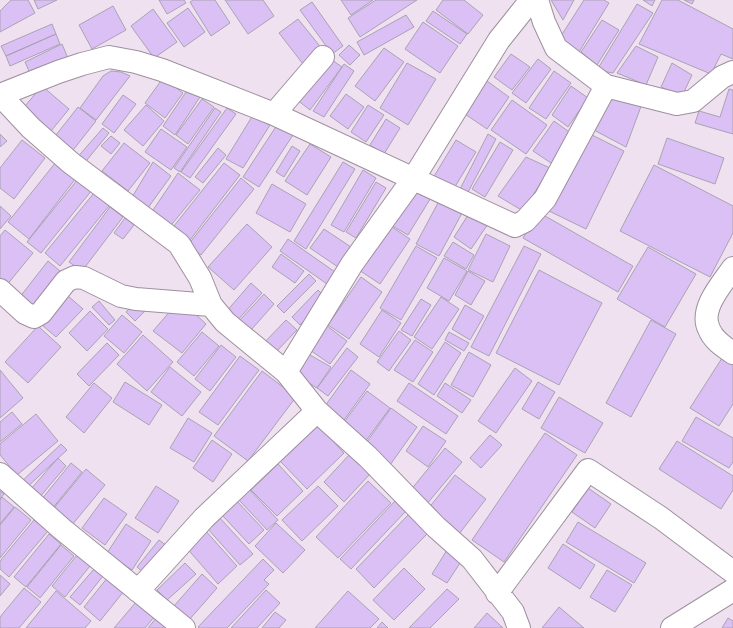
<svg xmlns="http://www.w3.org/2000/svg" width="733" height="628" viewBox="0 0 733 628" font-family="'Crimson Pro',serif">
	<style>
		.building { fill: #dbc0f6; stroke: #aaa2b3 }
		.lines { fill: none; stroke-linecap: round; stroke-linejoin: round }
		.street-casing { stroke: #9d909f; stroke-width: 24 }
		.secondary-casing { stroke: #9d909f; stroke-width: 24 }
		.street { stroke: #fff; stroke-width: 22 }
		.secondary { stroke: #fff; stroke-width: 22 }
	</style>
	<rect width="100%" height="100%" fill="#efe1f0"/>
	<path class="building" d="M11,0H28L35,13L0,32V11Z
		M34,0H57L38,9Z
		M159,0H184L186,3L167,14Z
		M193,0H215L230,23L211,36L190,2Z
		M225,0H263L274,16L248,34Z
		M341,0H373L351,15Z
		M376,0H417L360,37L348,18Z
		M443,0H464L483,15L468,34L436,10Z
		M551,0H574L563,20Z
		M584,0H604L609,3L579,52L559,39Z
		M643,0H655L652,6Z
		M662,0H678L733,29V59L721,54L711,74L639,44Z
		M684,0H694L692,4Z
		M312,2L343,46L332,54L300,10Z
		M637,4L653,13L613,73L597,70Z
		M113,6L126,30L92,49L79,25Z
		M188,8L205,32L184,47L167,23Z
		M153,9L177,42L154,58L131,26Z
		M433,11L467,34L460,44L426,21Z
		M406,15L414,27L364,55L357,42Z
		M298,19L323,50L303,64L279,33Z
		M602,20L619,30L597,65L581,52Z
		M423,22L458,46L440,73L405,49Z
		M52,24L56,34L6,56L1,46Z
		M56,34L60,44L10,66L6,56Z
		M62,44L70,63L33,80L25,62Z
		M349,45L360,55L350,65L339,55Z
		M636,46L658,57L646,85L617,73Z
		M384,48L404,62L375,101L355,86Z
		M511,54L530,67L512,90L494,77Z
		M328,57L342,67L310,110L296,99Z
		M538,59L551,69L526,103L512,93Z
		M407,63L436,79L408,125L380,108Z
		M672,63L692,75L682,96L661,87Z
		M344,64L354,71L324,117L313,111Z
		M111,71L121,72L130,76L96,120L80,108L103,76Z
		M554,71L571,83L546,119L529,108Z
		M163,78L183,93L165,118L145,103Z
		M487,81L509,97L487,129L465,114Z
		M42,86L69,109L47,136L19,113Z
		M571,86L588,98L568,127L552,115Z
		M729,89L733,90V134L695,123L699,111L720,117Z
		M186,92L200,97L175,135L163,126Z
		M346,94L364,107L348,129L330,116Z
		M123,95L136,104L114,133L102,124Z
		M611,95L643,101L626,147L592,129Z
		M202,99L214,107L188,144L176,135Z
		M512,100L547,125L526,154L491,130Z
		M146,105L164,121L143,146L124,130Z
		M368,105L384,115L366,142L351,132Z
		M78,107L96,121L70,154L52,140Z
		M215,108L221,112L180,172L174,168Z
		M227,108L236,114L190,178L181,172Z
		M253,115L270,125L243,168L226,159Z
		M386,119L400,128L384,154L370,145Z
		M554,121L575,136L554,165L533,151Z
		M277,125L293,135L259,187L243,177Z
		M103,128L109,133L82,166L75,160Z
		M161,129L187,147L171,170L145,152Z
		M588,133L624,151L586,229L549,211Z
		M0,134L7,141L0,147Z
		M488,134L496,139L466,196L459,191Z
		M111,136L120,143L111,154L101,146Z
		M667,138L724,158L715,184L658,164Z
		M22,140L45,158L14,199L0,188V168Z
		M456,140L476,152L453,190L433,178Z
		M500,142L513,150L485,197L472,189Z
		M124,143L150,163L128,191L102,171Z
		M310,144L331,157L307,195L285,181Z
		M292,146L300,151L284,177L276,172Z
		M218,148L226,155L203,183L195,177Z
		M526,157L550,168L523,211L498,196Z
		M56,162L76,178L29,239L8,222Z
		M153,162L171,176L145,212L131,199Z
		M343,162L355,169L306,249L294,241Z
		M224,163L240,175L187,244L170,231Z
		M654,165L733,206V233L710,277L620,231Z
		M363,170L376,178L344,232L331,225Z
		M178,173L200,190L168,229L149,216Z
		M241,178L254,189L201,255L188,245Z
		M78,179L92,190L41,253L27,242Z
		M376,182L386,188L356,238L346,232Z
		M272,184L306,204L290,232L256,213Z
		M412,184L432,196L408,235L389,224Z
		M94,193L109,206L60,266L45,253Z
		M439,201L462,213L439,256L416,244Z
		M0,206L11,216L0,229Z
		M110,207L123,217L82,271L69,262Z
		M470,212L488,224L471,249L454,237Z
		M538,212L633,266L618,292L523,238Z
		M125,218L134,225L123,239L114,233Z
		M386,223L410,239L380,284L356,268Z
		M247,224L272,247L234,290L208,267Z
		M324,229L351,247L338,267L310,248Z
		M5,230L33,253L6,286L0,281V236Z
		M486,234L510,246L493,282L468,270Z
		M288,239L335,272L327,284L280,251Z
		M453,242L474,255L466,269L444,256Z
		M416,246L437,258L401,320L380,308Z
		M524,246L541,254L489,356L471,347Z
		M648,247L696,274L665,327L617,299Z
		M281,254L304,271L295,283L272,267Z
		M444,258L467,271L449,301L427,288Z
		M48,261L66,276L37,312L19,298Z
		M539,270L602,303L559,385L496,353Z
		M468,271L485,281L471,305L455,295Z
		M309,274L316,281L284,313L277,306Z
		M361,277L382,292L349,339L328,325Z
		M251,283L262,293L236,322L225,313Z
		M318,290L326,298L300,325L292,317Z
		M264,294L274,304L251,330L240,320Z
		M68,296L83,309L56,337L42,325Z
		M441,297L459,309L432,349L414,337Z
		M421,299L431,305L412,336L401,330Z
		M138,300L147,309L135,321L126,312Z
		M99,301L115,320L109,325L92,307Z
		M465,305L484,316L470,340L452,329Z
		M172,309L192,311L206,324L182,353L153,331Z
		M382,310L401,323L379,357L360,344Z
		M90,311L108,329L87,351L69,333Z
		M122,315L142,332L124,353L104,336Z
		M286,320L297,330L272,356L261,346Z
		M651,320L676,334L631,417L606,403Z
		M38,326L61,347L28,383L5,362Z
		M327,326L347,341L330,364L310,350Z
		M399,331L411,340L389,371L377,362Z
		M202,332L219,346L194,376L177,362Z
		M449,332L469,343L464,351L445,340Z
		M143,335L173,362L147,391L117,364Z
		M415,340L433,352L413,382L394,370Z
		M445,342L461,353L434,395L418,384Z
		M107,343L119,355L89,386L77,374Z
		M221,345L236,357L210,391L195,379Z
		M347,348L358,357L328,396L317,388Z
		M303,351L331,367L317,388L291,372Z
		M469,352L491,365L473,397L451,385Z
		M724,355L733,361V404L719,426L690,408Z
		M240,356L259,370L218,425L199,412Z
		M170,367L201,392L182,416L151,392Z
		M515,368L532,381L496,433L478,421Z
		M0,370L23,398L0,418Z
		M351,370L370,384L344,420L325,406Z
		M262,371L296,397L248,461L214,436Z
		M125,382L162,405L149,425L113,402Z
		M538,382L555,392L539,419L522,409Z
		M94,383L112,398L84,433L66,417Z
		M409,383L458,416L446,434L397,401Z
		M445,383L471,400L462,413L437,396Z
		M367,391L390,408L362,446L339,429Z
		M559,397L603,423L585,453L541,428Z
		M391,408L417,427L390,465L364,446Z
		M12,412L22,424L0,442V422Z
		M36,414L58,441L17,475L0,455V444Z
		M696,417L733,438V462L729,468L682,441Z
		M188,418L212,433L194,462L170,448Z
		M318,425L344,453L307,489L280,461Z
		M423,426L446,441L428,467L406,451Z
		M545,433L577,455L504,562L472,540Z
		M490,435L502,445L481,468L470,458Z
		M212,440L232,454L213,482L193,468Z
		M677,441L733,476V490L721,509L659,469Z
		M61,444L67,450L24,490L19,484Z
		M445,448L462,462L426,505L410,491Z
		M349,455L370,474L344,502L324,482Z
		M58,458L66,466L39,498L30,490Z
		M71,463L82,472L52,509L41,500Z
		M278,464L303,491L277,516L251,490Z
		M86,469L105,485L72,525L53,509Z
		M455,475L486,499L459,534L428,509Z
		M368,481L391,503L338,558L316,537Z
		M156,486L179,501L158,533L135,518Z
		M318,486L338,506L302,541L282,520Z
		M588,488L611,504L595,528L572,512Z
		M249,489L278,520L267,530L239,500Z
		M0,491L4,494L0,499Z
		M2,497L14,507L0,524V500Z
		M104,498L127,514L105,545L82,528Z
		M236,500L264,530L249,544L221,514Z
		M396,500L406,511L351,569L340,559Z
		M15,507L31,520L0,558V525Z
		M409,514L428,533L374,588L356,569Z
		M219,517L253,554L240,565L207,528Z
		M34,520L48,531L9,577L0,569V561Z
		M578,522L646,563L634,583L566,542Z
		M276,523L305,550L283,573L255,546Z
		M126,524L151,541L132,570L107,553Z
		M204,529L237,566L218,584L185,546Z
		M49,534L61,544L26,587L14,577Z
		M159,540L171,549L149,577L137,567Z
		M563,544L595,565L580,589L548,568Z
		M61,545L74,556L40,598L27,587Z
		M447,550L462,560L447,583L432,574Z
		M77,555L90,566L65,597L52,586Z
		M263,559L274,570L264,580L269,584L227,628H199L198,627Z
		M185,563L196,574L167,600L157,590Z
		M404,568L425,589L394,620L373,600Z
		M94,569L103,576L80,605L70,597Z
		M607,570L632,585L615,612L590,597Z
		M202,574L217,588L189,620L174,606Z
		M0,575L10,584L0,596Z
		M108,577L124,591L100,621L84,607Z
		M24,588L41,602L19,628H0V617Z
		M447,589L459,599L430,628H409Z
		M266,590L280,603L257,628H231Z
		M56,591L91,621L85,628H26Z
		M348,591L379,619L370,628H315Z
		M137,601L155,616L145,628H114Z
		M559,607L584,628H542Z
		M275,612L286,620L279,628H262Z
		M487,613L503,628H474Z
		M157,617L170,628H148Z
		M728,618L733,621V628H722Z
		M382,622L388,628H377Z"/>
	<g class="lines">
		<defs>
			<path id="street" d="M537,0L544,22L556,48L606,86L677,104L693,101L722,77L733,72
				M0,95L31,128L71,163L179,244L200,278L211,305L225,322L286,372L317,411L368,457L436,527L472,559L513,612L519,628
				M0,95L58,72L82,64L109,57L136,62L162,70L274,114L515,226L525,221L545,199L606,86
				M274,114L323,57
				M733,268C722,284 699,309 709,329C713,340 724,347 733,353
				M0,290L25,313L34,317L41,313L66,281L75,277L84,278L121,296L136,299L211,305
				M286,372L352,264L413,179L499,40L531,0
				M0,474L62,529L184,628
				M138,591L204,518L317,411
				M497,593L588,470L661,518L733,572"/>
			<path id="secondary" d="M672,628L733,590"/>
		</defs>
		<use href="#street" class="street-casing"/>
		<use href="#secondary" class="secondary-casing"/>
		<use href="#street" class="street"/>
		<use href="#secondary" class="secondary"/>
	</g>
</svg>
